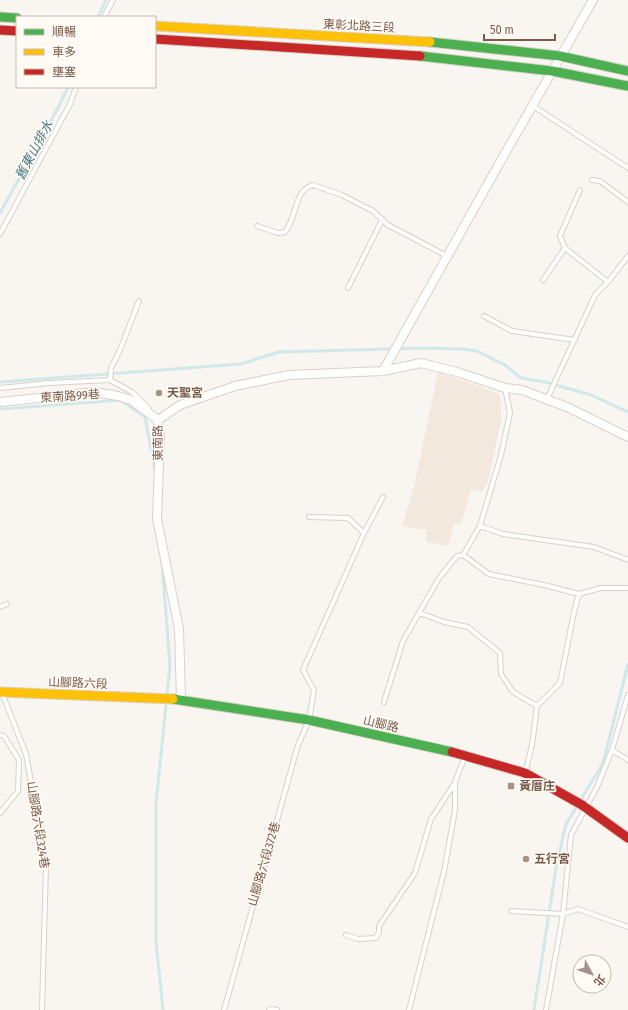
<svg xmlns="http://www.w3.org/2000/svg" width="628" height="1010" viewBox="0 0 628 1010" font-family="'Fira Sans Condensed','Noto Sans TC',sans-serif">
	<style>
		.residential { fill: #f2e8de }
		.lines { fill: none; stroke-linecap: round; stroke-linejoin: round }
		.stream { stroke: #d0e8ea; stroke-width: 3 }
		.lane-casing { stroke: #d7d1cb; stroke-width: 6 }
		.street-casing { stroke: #d7d1cb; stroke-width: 10 }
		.fast-casing { stroke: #d9d2cb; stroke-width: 11 }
		.slow-casing { stroke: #d9d2cb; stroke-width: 11 }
		.jam-casing { stroke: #d9d2cb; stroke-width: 11 }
		.lane { stroke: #fefefd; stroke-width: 4 }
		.street { stroke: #fefefd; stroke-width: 8 }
		.fast { stroke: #4caf50; stroke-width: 9 }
		.slow { stroke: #ffc107; stroke-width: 9 }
		.jam { stroke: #c62828; stroke-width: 9 }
		.poi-dot { fill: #a69286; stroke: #fffaf3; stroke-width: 1.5 }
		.labels { text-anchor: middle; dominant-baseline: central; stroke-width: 3.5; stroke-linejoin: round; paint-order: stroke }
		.street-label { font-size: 12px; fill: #7a5c4d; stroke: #fffaf3 }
		.poi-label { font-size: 12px; font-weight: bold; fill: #7a5c4d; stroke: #fffaf3; text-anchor: start }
		.water-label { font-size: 13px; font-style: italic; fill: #437c86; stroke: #fffaf3 }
	</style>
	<rect width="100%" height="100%" fill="#f9f5f0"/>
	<path class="residential" d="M438,372L500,394L501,421L488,482L482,492L471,490L461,524H454L448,546L426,542L427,530L402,526L414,487Z"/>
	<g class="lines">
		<path class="stream" d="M98,17L106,0
			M0,213L59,106L68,87
			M0,382L241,364L279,352L425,348L462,349L477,351L505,365L521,378L545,382L591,395L628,412
			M0,409L121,400L145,417L155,470
			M162,563L170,665L156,804V942L163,1010
			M580,801L603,763L628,664
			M534,1010L557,862L566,824L577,806"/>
		<defs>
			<path id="lane" d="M104,17L113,0
				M533,106L628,168
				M592,180L600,181L628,202
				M580,190L560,236L565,248L608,282
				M257,226L278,233L285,232C295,220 294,201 304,190C306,188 310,186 313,185L342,195L373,211L388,225L447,256
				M0,234L70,104L76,87
				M543,280L565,248
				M348,288L382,220
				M139,301L120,350L111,368L110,380L132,392L149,409
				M484,316L512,331L575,340
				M0,388L49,383L110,380
				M547,399L595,295L608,282L628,256
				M309,517L348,518L364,533
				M480,526L503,534L594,547L628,560
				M463,555L489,574L544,585L579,594L601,588H628
				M0,607L7,604
				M420,613L444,622L468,627L500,653L501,674L513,692L537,706
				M2,693L26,754L46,866L42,1010
				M384,702L403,641L439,578L457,556L463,555L480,526L501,455L510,413L505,388
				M0,735L4,736L19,760L18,791L0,813
				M612,750L628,760
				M525,773L532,745L537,706L560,683L574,612L579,594
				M511,911L563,914L578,909L628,927
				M346,935L358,939L376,938L379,932V926L415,873L431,819L455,783
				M224,1010L298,745L309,720L314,690L303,670L364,533L383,497
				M269,1010L272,1009L277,1010
				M409,1010L444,872L455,810V782L465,756
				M546,1010L563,914L571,835L597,787L612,750L628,695"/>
			<path id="street" d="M383,371L499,164L593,0
				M0,402L95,392L118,396L131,400L158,420
				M158,420L180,405L235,386L289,375L383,371L421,363L457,372L505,388L522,390L567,407L628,437
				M158,420L160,437L157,519L179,629L181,699"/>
			<path id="fast" d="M0,17L17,18
				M430,42L560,56L628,71
				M420,56L552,71L628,86
				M173,699L309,720L452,752"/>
			<path id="slow" d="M155,26L430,42
				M0,692L173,699"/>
			<path id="jam" d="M0,30L17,31
				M155,39L420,56
				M452,752L525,773L582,805L628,838"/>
		</defs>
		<use href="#lane" class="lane-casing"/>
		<use href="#street" class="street-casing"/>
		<use href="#fast" class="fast-casing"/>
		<use href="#slow" class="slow-casing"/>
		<use href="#jam" class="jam-casing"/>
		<use href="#lane" class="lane"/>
		<use href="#street" class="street"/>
		<use href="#fast" class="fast"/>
		<use href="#slow" class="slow"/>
		<use href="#jam" class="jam"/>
	</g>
	<g class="poi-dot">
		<circle cx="159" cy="393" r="4"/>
		<rect x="507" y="782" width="8" height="8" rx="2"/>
		<circle cx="526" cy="859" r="4"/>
	</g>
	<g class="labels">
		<g class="street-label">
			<text transform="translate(359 26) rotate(3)">東彰北路三段</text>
			<text transform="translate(70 396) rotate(-4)">東南路99巷</text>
			<text transform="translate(158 443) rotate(-91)">東南路</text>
			<text transform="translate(78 683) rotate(2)">山腳路六段</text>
			<text transform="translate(381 724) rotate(13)">山腳路</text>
			<text transform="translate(38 825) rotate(81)">山腳路六段324巷</text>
			<text transform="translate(264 864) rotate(-74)">山腳路六段372巷</text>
		</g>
		<g class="poi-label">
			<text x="167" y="393">天聖宮</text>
			<text x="519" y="786">黃厝庄</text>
			<text x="534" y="859">五行宮</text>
		</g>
		<g class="water-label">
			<text transform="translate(34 150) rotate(-62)">舊東山排水</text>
		</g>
	</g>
	<rect x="16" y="16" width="140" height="72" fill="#fffaf3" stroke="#cabbb1"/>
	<rect x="24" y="29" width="20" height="6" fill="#4caf50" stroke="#cabbb1"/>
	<text x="52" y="36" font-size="12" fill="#7a5c4d">順暢</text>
	<rect x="24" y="49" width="20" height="6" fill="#ffc107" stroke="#cabbb1"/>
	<text x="52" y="56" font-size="12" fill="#7a5c4d">車多</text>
	<rect x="24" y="69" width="20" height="6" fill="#c62828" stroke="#cabbb1"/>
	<text x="52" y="76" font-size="12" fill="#7a5c4d">壅塞</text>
	<g transform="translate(592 974) rotate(130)"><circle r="19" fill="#fffaf3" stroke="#cabbb1"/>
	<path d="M0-3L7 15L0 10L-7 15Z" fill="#a69286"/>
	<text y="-6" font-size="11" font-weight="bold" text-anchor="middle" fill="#7a5c4d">北</text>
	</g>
	<path d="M484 34v6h71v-6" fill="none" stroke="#7a5c4d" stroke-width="2"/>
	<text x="490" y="34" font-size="12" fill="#7a5c4d" stroke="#fffaf3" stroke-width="3" paint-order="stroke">50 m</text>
</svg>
